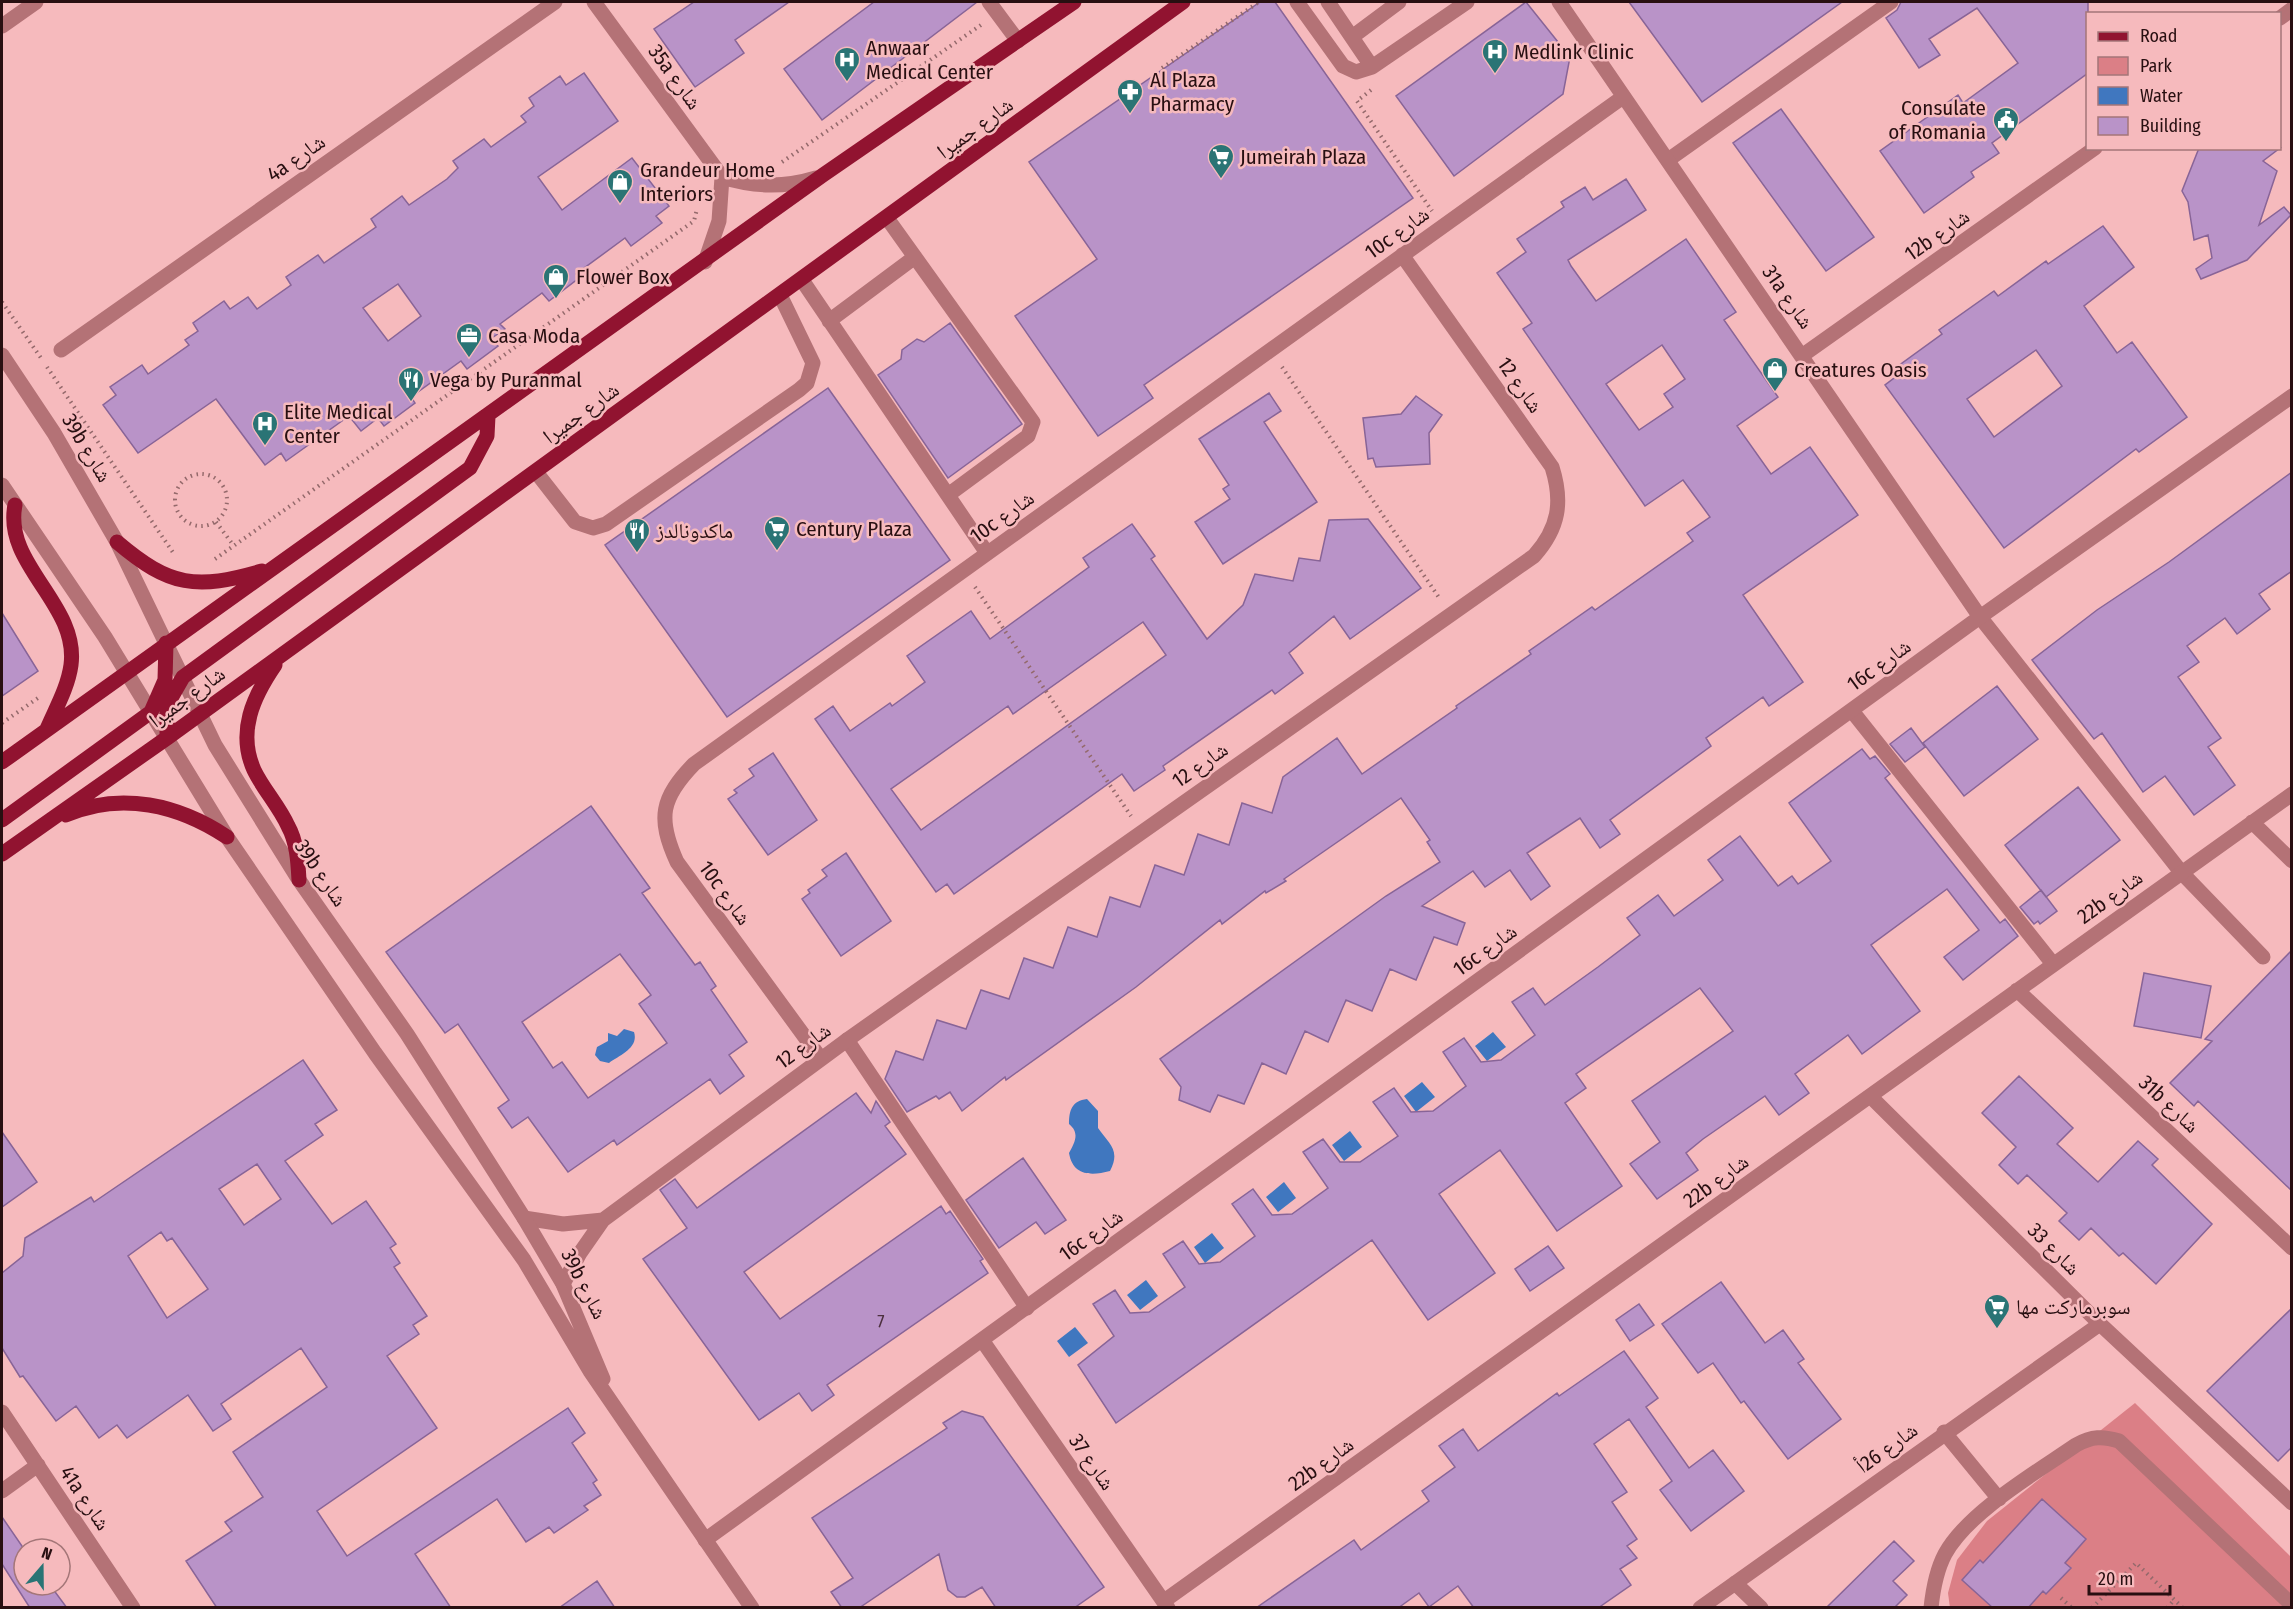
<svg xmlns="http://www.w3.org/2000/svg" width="2293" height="1609" viewBox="0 0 2293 1609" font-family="'Fira Sans Condensed','Noto Naskh Arabic',sans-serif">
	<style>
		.green { fill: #db7f86 }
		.water { fill: #4077bf }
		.building { fill: #b993c8; stroke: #886497; stroke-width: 1.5; fill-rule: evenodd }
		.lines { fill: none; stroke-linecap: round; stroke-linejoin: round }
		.path { stroke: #94696b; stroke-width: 4; stroke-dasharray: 1.5 4.5; stroke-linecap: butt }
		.service { stroke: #b47276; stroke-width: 15 }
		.minor { stroke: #b47276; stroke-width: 15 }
		.tertiary { stroke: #b47276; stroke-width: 15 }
		.primary { stroke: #911330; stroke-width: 15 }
		.labels { text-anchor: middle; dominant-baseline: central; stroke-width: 5; stroke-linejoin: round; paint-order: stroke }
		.number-label { font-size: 18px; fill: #4c303f }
		.poi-label { font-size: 21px; fill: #280f11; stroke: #f6babd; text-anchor: start }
		.street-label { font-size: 21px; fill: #280f11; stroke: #f6babd }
	</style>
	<rect width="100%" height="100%" fill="#f6babd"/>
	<path class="green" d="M2135,1403L2291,1557V1607L1950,1608L1948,1593L1957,1560L1987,1521Z"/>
	<path class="water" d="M624,1029L634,1032C639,1048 620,1055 609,1063L600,1061L595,1055L597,1047L608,1041V1033L617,1036Z
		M1493,1032L1506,1047L1487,1061L1475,1046Z
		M1422,1082L1435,1097L1416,1112L1404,1096Z
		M1087,1099L1098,1111V1128C1109,1144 1121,1150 1110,1171C1091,1176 1073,1176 1069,1153C1075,1142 1080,1133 1069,1124C1069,1110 1072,1101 1087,1099Z
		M1350,1131L1362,1147L1344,1161L1332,1145Z
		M1284,1182L1296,1198L1278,1212L1266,1197Z
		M1212,1233L1224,1248L1205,1263L1194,1247Z
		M1146,1280L1158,1296L1140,1310L1127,1295Z
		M1075,1327L1088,1343L1069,1357L1057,1341Z"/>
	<path class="building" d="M694,2H789L735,40L744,53L695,87L654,29Z
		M874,2H977L822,120L784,69Z
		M1260,2H1275L1413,198L1144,385L1153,398L1098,436L1015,316L1097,259L1029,162Z
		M1526,2L1570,57L1563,94L1454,176L1396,96Z
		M1629,2H1842L1702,102Z
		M1901,2H2088V73L1992,143L1999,153L1971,172L1974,177L1924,213L1880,151L1958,95L1963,103L2018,63L1977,8L1929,39L1940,55L1919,68L1886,18L1897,10Z
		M584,73L618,121L538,177L562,210L632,158L669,206L656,216L662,223L631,246L625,238L576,274L579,278L549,301L542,293L500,324L505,329L492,338L498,346L467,369L461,361L411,397L415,403L384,426L378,418L361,431L349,416L286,461L281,453L265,465L216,399L138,453L103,405L116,395L110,387L142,365L148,374L189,345L185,340L198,331L193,323L224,301L230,309L248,297L257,309L291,285L286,277L318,255L324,263L376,227L371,219L402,196L409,205L447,179L458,168L453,161L484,139L491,147L526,122L521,116L534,106L529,98L560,76L566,85ZM398,284L421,316L388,341L363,308Z
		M1781,109L1874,237L1826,271L1733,143Z
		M2199,148H2280L2263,161L2277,171L2259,225L2284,207L2291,215L2247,260L2201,279L2196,269L2212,258L2208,235L2194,240L2188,202L2182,191Z
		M1626,179L1646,210L1568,260L1571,266L1596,301L1686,239L1736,312L1724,320L1778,397L1737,426L1771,474L1810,447L1858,515L1743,595L1803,682L1769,706L1763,697L1706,738L1711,746L1610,820L1620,834L1600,848L1580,818L1527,853L1550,886L1531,900L1510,870L1485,887L1473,871L1422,906L1465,923L1457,945L1434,937L1416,980L1390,969L1372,1011L1346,1000L1328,1042L1305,1031L1286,1074L1262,1063L1244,1104L1218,1095L1210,1112L1179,1100L1181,1087L1160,1059L1386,896L1440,862L1427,842L1430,840L1401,798L1284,879L1286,881L1266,893L1265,891L1222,924L1220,920L1136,987L1006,1080L1005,1077L962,1111L950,1092L939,1099L936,1096L907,1112L885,1079L896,1051L923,1060L937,1020L966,1029L981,990L1009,999L1024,958L1053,968L1068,927L1097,937L1110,897L1140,907L1155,865L1184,875L1198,834L1229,845L1242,803L1272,813L1283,777L1337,738L1362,774L1457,708L1456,706L1531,654L1529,651L1592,607L1595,610L1693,541L1687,533L1710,517L1683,480L1645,506L1523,329L1532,323L1497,273L1526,252L1517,239L1564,207L1561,202L1585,187L1593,200ZM1662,345L1685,379L1664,394L1673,407L1639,430L1606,384Z
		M2103,226L2134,267L2084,306L2117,353L2132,342L2187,417L2139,452L2136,449L2004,548L1885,385L1898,375L1894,369L1942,334L1939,330L1994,291L1998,296L2046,261L2048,264ZM2036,350L2062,386L1994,437L1967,399Z
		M950,323L1022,424L948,478L878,375L901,359L902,350L917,339L924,342Z
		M828,388L950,560L727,717L605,545Z
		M1269,393L1281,411L1264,422L1317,502L1223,564L1195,522L1230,499L1223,489L1229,485L1199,439Z
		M1416,396L1442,415L1429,433L1430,464L1376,467L1373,458L1368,459L1363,418L1401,414Z
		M2292,472V571L2259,594L2270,609L2237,634L2225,618L2187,646L2199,662L2178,677L2221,738L2208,747L2235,785L2194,815L2165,776L2143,792L2102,733L2094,739L2032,660L2097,610L2169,562Z
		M1368,519L1421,588L1350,639L1334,616L1289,653L1303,673L1275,694L1272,690L1163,766L1165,770L1134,791L1122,774L954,894L947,884L936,892L815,719L833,706L850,731L890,703L892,706L925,682L907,656L971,611L990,639L1089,567L1083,558L1132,524L1155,556L1151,559L1207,639L1243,605L1255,574L1293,581L1299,558L1320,561L1329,520ZM1143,622L1166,655L921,830L891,789L1008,706L1013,714Z
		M2,613L38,671L2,696Z
		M1997,686L2038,739L1964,796L1923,743Z
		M1911,728L1925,747L1905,762L1890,744Z
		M1862,749L1870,759L1875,756L1890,774L1885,778L2000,923L2005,919L2018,936L1963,980L1944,957L1979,930L1947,889L1871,945L1920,1011L1862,1054L1848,1035L1795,1074L1809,1093L1779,1115L1765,1096L1703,1139L1686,1153L1698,1170L1657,1199L1630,1164L1660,1142L1632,1101L1733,1031L1700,988L1576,1074L1586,1088L1565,1103L1622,1186L1557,1231L1500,1150L1439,1194L1495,1273L1428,1320L1372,1240L1116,1423L1078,1365L1114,1336L1093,1304L1115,1290L1130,1313L1149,1312L1185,1287L1163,1254L1183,1241L1199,1264L1220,1262L1255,1236L1232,1204L1253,1189L1272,1215L1292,1214L1328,1188L1303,1152L1323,1139L1340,1162H1360L1398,1136L1373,1102L1394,1088L1411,1112L1433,1111L1466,1086L1443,1052L1464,1038L1481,1062L1501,1060L1535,1035L1512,1002L1533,988L1545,1005L1598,967L1640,935L1627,918L1658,895L1674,916L1723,880L1708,860L1740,836L1778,886L1792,876L1798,884L1831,861L1789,803Z
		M773,753L817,820L768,855L728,799L737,793L734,790L754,776L749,769Z
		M2078,787L2120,840L2046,897L2005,845Z
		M591,806L650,888L642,893L695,965L700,962L716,986L711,990L747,1042L729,1055L744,1076L720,1094L710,1079L617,1145L614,1140L568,1172L528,1117L512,1128L498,1108L509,1100L458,1024L445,1033L386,952ZM620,954L651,995L639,1004L667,1043L588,1098L562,1062L553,1068L522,1022Z
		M846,853L891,921L841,956L802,899L810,893L808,890L827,876L822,870Z
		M2041,890L2057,911L2040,924L2038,921L2034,924L2020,907Z
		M2292,950V1191L2198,1101L2194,1106L2170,1083L2212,1041L2205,1039Z
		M2144,973L2211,986L2201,1038L2134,1026Z
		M303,1060L337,1110L315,1124L323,1135L285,1161L332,1224L366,1201L396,1244L390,1248L400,1263L394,1267L427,1316L413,1325L419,1334L387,1356L437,1428L317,1511L347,1556L568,1408L585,1433L572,1443L597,1480L593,1483L601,1495L584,1506L588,1510L554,1533L549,1527L526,1542L497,1499L415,1554L451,1608H217L186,1561L232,1531L225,1522L263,1497L233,1452L327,1387L301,1348L221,1404L231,1419L213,1431L188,1395L127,1438L117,1425L99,1438L76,1406L56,1421L23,1376L20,1377L2,1348V1273L23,1256L25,1238L91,1197L94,1202ZM257,1164L281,1199L244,1225L219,1189ZM161,1232L167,1241L172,1238L208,1289L167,1318L128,1256Z
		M2019,1076L2073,1128L2057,1144L2098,1182L2138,1141L2158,1159L2152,1165L2212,1224L2156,1284L2123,1253L2119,1256L2091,1228L2079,1240L2059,1221L2067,1213L2027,1175L2018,1184L1999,1165L2016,1147L1982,1113Z
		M856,1093L871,1113L876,1101L890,1122L885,1126L906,1154L744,1272L780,1319L941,1206L946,1214L950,1211L983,1259L980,1261L988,1273L827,1385L834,1395L812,1411L799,1393L759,1420L643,1259L687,1228L660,1190L675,1179L697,1208Z
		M2,1132L37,1182L2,1207Z
		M1023,1158L1066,1220L1045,1234L1036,1222L999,1248L966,1200Z
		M1548,1246L1564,1268L1530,1291L1515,1269Z
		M1721,1282L1765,1343L1783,1330L1804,1359L1798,1363L1841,1419L1788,1459L1744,1401L1741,1403L1713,1363L1698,1373L1662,1324Z
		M1639,1304L1654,1325L1630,1341L1616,1320Z
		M2292,1308V1447L2278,1461L2207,1391Z
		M1624,1351L1658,1398L1646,1407L1689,1468L1713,1450L1744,1491L1691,1531L1660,1490L1672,1481L1629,1419L1594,1444L1627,1492L1612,1502L1637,1539L1627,1546L1637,1558L1620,1569L1631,1585L1598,1608H1474L1458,1586L1429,1607L1419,1593L1398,1608H1256L1354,1540L1361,1550L1429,1501L1422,1491L1455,1467L1439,1446L1463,1429L1478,1451L1557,1393L1559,1396Z
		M962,1411L983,1417L1104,1587L1074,1608H996L982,1587L965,1597H957L948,1590L939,1554L859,1608H842L831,1592L853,1578L812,1518L947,1428L943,1423Z
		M2042,1499L2086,1539L2065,1563L2071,1568L2046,1594L2043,1591L2028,1608H1993L1962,1580L1980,1560L1983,1563Z
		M2,1517L24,1549V1585H50L67,1608H30L2,1564Z
		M1894,1541L1914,1561L1893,1581L1907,1595L1894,1608H1826Z
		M597,1581L615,1608H559Z"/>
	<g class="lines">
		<path class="path" d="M1162,68L1259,2
			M1371,90L1357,101L1432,211
			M782,162L981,25
			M2,302L41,358
			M47,367L174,554
			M1282,367L1440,599
			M175 500a26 26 0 1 1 52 0a26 26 0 1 1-52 0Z
			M216,522L234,546
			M215,559L694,221L697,209
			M975,587L1131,816
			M2,723L38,698
			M2061,1598L2072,1608
			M2092,1608L2136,1563L2183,1608
			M2167,1608L2174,1600"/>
		<path class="service" d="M989,2L1018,41
			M1297,2L1343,66L1356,72L1372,67L1467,2
			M1328,2L1372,67
			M1352,37L1399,2
			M1668,160L1891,2
			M887,218L1033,422L1028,436L948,495
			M802,280L987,553
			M829,321L915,257
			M536,472L575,522L593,528L606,524L799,390L807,383L813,363L780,295
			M1980,617L2181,872L2263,957
			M1852,711L2053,964
			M847,1040L1027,1308
			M1944,1432L1999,1499
			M1931,1608C1933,1589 1936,1571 1945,1554C1968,1512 2037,1472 2076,1445C2092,1436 2103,1436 2119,1441L2292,1605"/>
		<path class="minor" d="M594,2L722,177
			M1559,2L1980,617
			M2280,18L2292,9
			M2,26L36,2
			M722,177C755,187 783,188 816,178
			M705,262L719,221L722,177
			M61,350L555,2
			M1803,355L2095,148
			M2252,822L2292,861
			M2017,990L2292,1248
			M821,1059L677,862C657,818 661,798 694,764L1623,97
			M1870,1096L2100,1324L2292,1503
			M524,1218L563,1224L603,1220
			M563,1284L580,1253L603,1220L847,1040L1534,556C1559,528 1563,502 1552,467L1402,255
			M982,1340L1168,1608
			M2,1412L133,1608
			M2,1491L38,1465
			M705,1540L1980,617L2292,396
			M1735,1583L1761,1608
			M1164,1601L2292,794
			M1700,1608L2100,1324"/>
		<path class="tertiary" d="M2,355L54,433L117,542L215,745L299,880L407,1034L524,1218L563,1284L603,1379
			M2,485L105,637L227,837L375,1053L524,1260L590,1371L752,1608"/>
		<path class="primary" d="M15,505C3,565 79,604 71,665C68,687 56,708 47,729
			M117,542C170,587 196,590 262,571
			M275,665C253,697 237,732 254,770C263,789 279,806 288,826C297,842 298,862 299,880
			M167,738V705L183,677L470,468L487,436L488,416
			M2,762L823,175L1074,2
			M66,815C121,791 179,805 227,837
			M2,820L151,712L165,680L166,643
			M2,854L167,738L1183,2"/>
	</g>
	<defs>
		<symbol id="hospital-pin" viewBox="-11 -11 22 30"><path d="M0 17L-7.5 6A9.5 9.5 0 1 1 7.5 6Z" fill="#2a7475" stroke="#f6babd"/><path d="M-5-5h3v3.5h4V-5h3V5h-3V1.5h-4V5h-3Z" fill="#fff"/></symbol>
		<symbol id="pharmacy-pin" viewBox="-11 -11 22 30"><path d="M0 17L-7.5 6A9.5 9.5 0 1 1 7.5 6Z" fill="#2a7475" stroke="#f6babd"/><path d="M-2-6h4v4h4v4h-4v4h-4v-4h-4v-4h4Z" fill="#fff"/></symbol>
		<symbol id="civic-pin" viewBox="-11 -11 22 30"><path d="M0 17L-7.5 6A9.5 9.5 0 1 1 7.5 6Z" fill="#2a7475" stroke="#f6babd"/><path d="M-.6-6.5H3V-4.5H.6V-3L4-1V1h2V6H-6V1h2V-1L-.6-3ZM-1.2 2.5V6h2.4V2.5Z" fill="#fff"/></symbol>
		<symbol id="supermarket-pin" viewBox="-11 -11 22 30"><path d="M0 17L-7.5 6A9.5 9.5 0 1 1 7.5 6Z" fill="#2a7475" stroke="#f6babd"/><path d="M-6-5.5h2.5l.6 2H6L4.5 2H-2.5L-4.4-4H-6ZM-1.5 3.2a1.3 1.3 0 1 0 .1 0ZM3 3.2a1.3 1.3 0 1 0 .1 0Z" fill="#fff"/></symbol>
		<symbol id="shop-pin" viewBox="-11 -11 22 30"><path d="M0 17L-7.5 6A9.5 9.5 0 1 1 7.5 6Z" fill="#2a7475" stroke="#f6babd"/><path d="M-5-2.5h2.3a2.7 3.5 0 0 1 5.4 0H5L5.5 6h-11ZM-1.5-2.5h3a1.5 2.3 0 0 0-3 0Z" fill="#fff"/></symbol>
		<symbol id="office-pin" viewBox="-11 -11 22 30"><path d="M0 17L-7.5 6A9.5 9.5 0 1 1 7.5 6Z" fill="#2a7475" stroke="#f6babd"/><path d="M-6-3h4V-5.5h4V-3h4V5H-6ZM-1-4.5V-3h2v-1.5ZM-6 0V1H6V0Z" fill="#fff"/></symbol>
		<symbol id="restaurant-pin" viewBox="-11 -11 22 30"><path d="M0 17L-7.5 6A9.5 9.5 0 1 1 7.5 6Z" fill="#2a7475" stroke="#f6babd"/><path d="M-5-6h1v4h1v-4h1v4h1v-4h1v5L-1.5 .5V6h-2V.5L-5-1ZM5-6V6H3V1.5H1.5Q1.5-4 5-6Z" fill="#fff"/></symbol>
	</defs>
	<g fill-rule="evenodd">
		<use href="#hospital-pin" x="1480" y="37" width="30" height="40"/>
		<use href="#hospital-pin" x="832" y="45" width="30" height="40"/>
		<use href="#pharmacy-pin" x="1115" y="77" width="30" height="40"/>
		<use href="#civic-pin" x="1991" y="105" width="30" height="40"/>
		<use href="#supermarket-pin" x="1206" y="142" width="30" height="40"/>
		<use href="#shop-pin" x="605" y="167" width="30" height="40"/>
		<use href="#shop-pin" x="541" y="262" width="30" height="40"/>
		<use href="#office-pin" x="454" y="321" width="30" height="40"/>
		<use href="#shop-pin" x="1760" y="355" width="30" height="40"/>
		<use href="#restaurant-pin" x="396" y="365" width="30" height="40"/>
		<use href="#hospital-pin" x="250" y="409" width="30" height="40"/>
		<use href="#supermarket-pin" x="762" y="514" width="30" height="40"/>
		<use href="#restaurant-pin" x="622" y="516" width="30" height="40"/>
		<use href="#supermarket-pin" x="1982" y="1292" width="30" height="40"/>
	</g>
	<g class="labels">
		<g class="number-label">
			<text x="881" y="1322">7</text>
		</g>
		<g class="poi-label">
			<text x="866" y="48">Anwaar<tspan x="866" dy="24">Medical Center</tspan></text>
			<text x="1514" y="52">Medlink Clinic</text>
			<text x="1150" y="80">Al Plaza<tspan x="1150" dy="24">Pharmacy</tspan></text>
			<text x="1986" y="108" text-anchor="end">Consulate<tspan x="1986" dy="24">of Romania</tspan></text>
			<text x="1240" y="157">Jumeirah Plaza</text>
			<text x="640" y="170">Grandeur Home<tspan x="640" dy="24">Interiors</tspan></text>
			<text x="576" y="277">Flower Box</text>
			<text x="488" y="336">Casa Moda</text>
			<text x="1794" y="370">Creatures Oasis</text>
			<text x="430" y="380">Vega by Puranmal</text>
			<text x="284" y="412">Elite Medical<tspan x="284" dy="24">Center</tspan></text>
			<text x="796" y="529">Century Plaza</text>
			<text x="656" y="531">ماكدونالدز</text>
			<text x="2016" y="1307">سوبرماركت مها</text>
		</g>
		<g class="street-label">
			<text transform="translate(675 77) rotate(54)">35a شارع</text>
			<text transform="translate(975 128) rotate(-36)">شارع جميرا</text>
			<text transform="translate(296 158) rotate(-35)">4a شارع</text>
			<text transform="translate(1397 233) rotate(-36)">10c شارع</text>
			<text transform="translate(1937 235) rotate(-35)">12b شارع</text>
			<text transform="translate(1788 297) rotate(55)">31a شارع</text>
			<text transform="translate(1520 385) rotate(55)">شارع 12</text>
			<text transform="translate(581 413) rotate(-36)">شارع جميرا</text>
			<text transform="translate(87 448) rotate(59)">39b شارع</text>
			<text transform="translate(1002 517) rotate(-36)">10c شارع</text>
			<text transform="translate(1879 665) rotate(-36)">16c شارع</text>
			<text transform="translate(187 697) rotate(-36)">شارع جميرا</text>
			<text transform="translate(1200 765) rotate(-35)">شارع 12</text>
			<text transform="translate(321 873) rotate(56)">39b شارع</text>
			<text transform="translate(725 893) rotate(54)">10c شارع</text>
			<text transform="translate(2110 897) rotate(-36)">22b شارع</text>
			<text transform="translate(1485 950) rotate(-36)">16c شارع</text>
			<text transform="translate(803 1046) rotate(-36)">شارع 12</text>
			<text transform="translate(2169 1104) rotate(43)">31b شارع</text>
			<text transform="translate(1716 1181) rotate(-36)">22b شارع</text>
			<text transform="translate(1091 1235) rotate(-36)">16c شارع</text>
			<text transform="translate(2054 1249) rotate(45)">شارع 33</text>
			<text transform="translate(584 1284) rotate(63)">39b شارع</text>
			<text transform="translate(1887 1448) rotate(-36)">شارع 26أ</text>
			<text transform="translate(1092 1462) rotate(55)">شارع 37</text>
			<text transform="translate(1321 1464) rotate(-36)">22b شارع</text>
			<text transform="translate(85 1498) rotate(56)">41a شارع</text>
		</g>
	</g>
	<rect width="2293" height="1609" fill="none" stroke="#280f11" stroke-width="6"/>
	<rect x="2086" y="12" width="195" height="138" fill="#f6babd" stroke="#a47678" stroke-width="1.5"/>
	<rect x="2098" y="32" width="30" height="9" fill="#911330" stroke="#a47678" stroke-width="1.5"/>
	<text x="2140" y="42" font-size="18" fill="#280f11">Road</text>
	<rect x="2098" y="57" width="30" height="18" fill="#db7f86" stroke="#a47678" stroke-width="1.5"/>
	<text x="2140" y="72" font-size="18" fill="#280f11">Park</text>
	<rect x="2098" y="87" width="30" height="18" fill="#4077bf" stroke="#a47678" stroke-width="1.5"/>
	<text x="2140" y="102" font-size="18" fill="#280f11">Water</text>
	<rect x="2098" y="117" width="30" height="18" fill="#b993c8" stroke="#a47678" stroke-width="1.5"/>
	<text x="2140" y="132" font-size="18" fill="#280f11">Building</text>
	<g transform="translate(42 1567) rotate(20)"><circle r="28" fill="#f6babd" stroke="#a47678" stroke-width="1.5"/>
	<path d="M0-4.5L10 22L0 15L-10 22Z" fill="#2a7475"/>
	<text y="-9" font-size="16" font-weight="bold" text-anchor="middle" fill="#280f11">N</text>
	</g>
	<path d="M2089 1585v9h81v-9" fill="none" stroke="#280f11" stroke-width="3"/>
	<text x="2098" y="1585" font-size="18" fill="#280f11" stroke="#f6babd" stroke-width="4.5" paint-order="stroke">20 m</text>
</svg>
